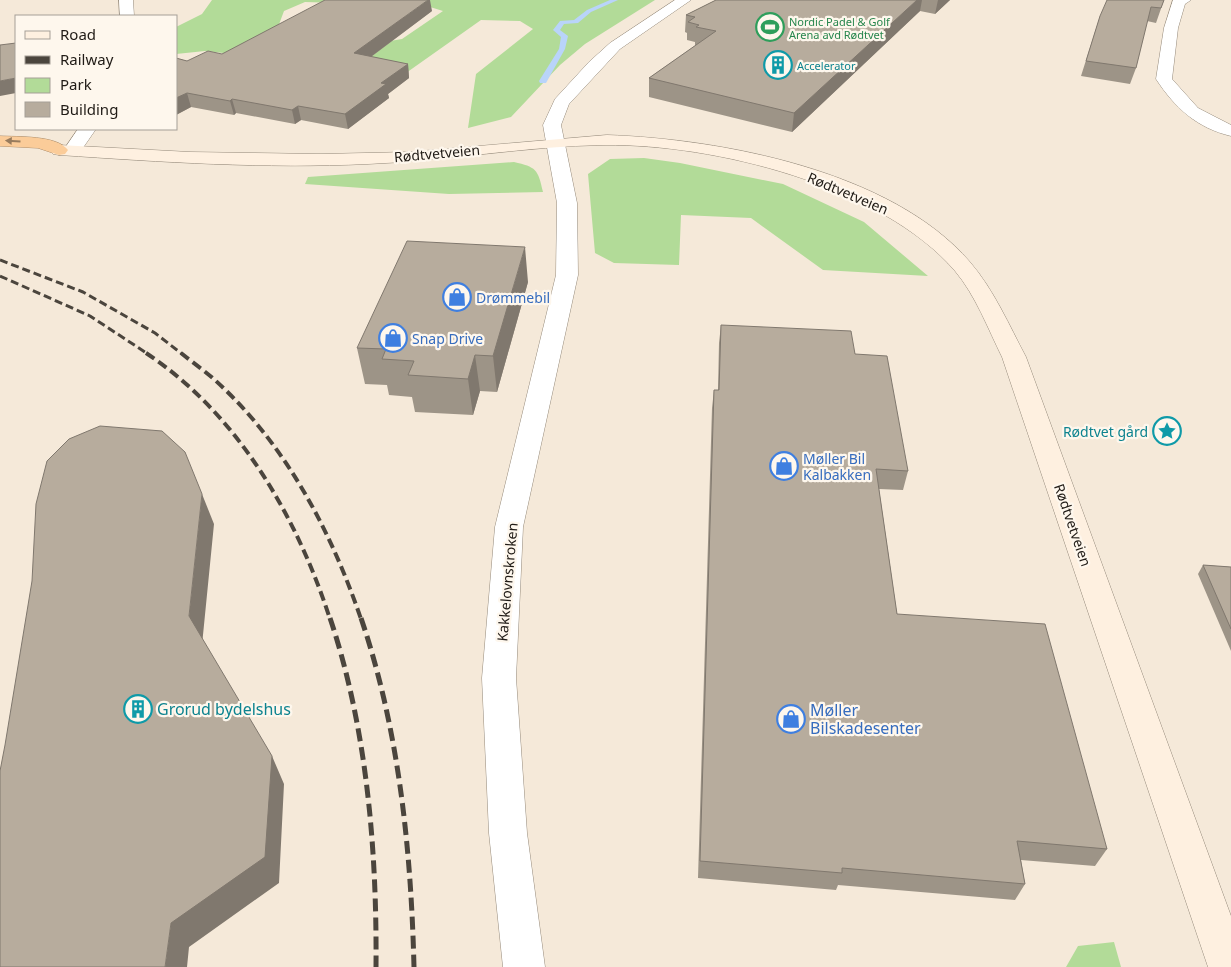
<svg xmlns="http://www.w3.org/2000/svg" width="1231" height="967" viewBox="0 0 1231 967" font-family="'Noto Sans',sans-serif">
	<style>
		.green { fill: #b2db98 }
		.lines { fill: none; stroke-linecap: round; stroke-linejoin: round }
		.stream { fill: #b9d4fa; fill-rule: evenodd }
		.street-casing { stroke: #958a7b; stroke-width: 1 }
		.secondary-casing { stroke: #958a7b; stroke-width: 1 }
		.highway-casing { stroke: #ae8e6b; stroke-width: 1 }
		.street { fill: #fff; fill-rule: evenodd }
		.secondary { fill: #fef0e0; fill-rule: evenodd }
		.highway { fill: #fbcc99; fill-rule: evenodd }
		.rail-far2 { stroke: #4b453d; stroke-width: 3; stroke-dasharray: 8 4; stroke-linecap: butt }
		.rail-far1 { stroke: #4b453d; stroke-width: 4; stroke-dasharray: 10 5; stroke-linecap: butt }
		.rail { stroke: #4b453d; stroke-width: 5; stroke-dasharray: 13 6; stroke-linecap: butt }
		.wall { fill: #9d9487 }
		.shaded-wall { fill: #80786e }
		.building { fill: #b7ac9d; stroke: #80786e }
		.oneway { fill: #987c5e }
		.labels { text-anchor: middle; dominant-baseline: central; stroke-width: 4.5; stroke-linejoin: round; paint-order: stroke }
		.far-leisure-label { font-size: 11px; fill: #27864d; stroke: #fef7ed; text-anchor: start }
		.far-culture-label { font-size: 11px; fill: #0d838f; stroke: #fef7ed; text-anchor: start }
		.street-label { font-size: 14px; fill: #201b16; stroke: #fef7ed }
		.shop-label { font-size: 14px; fill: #366cbe; stroke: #fef7ed; text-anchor: start }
		.culture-label { font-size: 14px; fill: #0d838f; stroke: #fef7ed; text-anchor: end }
		.near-culture-label { font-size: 16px; fill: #0d838f; stroke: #fef7ed; text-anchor: start }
		.near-shop-label { font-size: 16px; fill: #366cbe; stroke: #fef7ed; text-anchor: start }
	</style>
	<rect width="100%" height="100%" fill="#f5e9d9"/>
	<path class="green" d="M212,0H373L338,3L305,2L284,11L278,27L372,44L402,39L443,11L414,2L395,0H655L585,44L560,65L511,117L468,128L476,74L533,29L520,21L481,20L406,73L205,51L176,54V27L202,14Z
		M644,158L680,163L783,184L864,222L928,276L823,270L751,218L681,215L679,265L614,263L595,253L588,174L610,159Z
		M514,162C536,167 538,169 543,192L449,194L305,184L308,177Z
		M1114,942L1121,967H1066L1078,946Z"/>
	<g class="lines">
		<path class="stream" d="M610,0H618L591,12L578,23L564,24L560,30L568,36L565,49L546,83H540L539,81L559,49L561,37L553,30L560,21L574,20L587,10Z"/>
		<defs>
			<path id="street" d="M119,0H133L134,16H120Z
				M675,0H691L620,49L569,104L561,125L577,203L578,275L523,527L516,678L527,833L545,967H503L489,833L482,678L495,527L556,275L557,203L543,125L555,99L589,62L610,43Z
				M1173,0H1191L1185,4L1178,28L1172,79L1198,108L1231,125V136C1197,128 1175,108 1156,79L1164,28Z
				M78,129H96L78,155H66L63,151Z"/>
			<path id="secondary" d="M607,135C722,139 892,171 970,262C994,290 1009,325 1026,357L1231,916V967H1208L1002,357C988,329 976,296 955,271C881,185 714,144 605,145C526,146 447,161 368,164C265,169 162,162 59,155L53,154L50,150L53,146L59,145L190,152L321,154L409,152Z"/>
			<path id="highway" d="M0,136C17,137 57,135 68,150L65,154L59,155L38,148L0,146Z"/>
		</defs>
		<use href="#street" class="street-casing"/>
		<use href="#secondary" class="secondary-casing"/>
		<use href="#highway" class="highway-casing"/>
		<use href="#street" class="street"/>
		<use href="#secondary" class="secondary"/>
		<use href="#highway" class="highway"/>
		<path class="rail-far2" d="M0,260L83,292L155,333L182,354
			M0,276L90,316L148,354"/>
		<path class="rail-far1" d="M146,353C238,414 297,517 330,619
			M181,353C192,362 205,371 216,381C286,445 331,531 361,619"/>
		<path class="rail" d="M330,618C367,728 377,851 376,967
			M361,618C399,730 411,849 414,967"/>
	</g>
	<path class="wall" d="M716,0H950L935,14L920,11L792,132L649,97V78L696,45H695V42L687,40V33L685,32L686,15Z
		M1164,0L1156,23L1147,21L1136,68L1130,84L1081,76L1100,16Z
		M432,11L371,57L408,64L409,78L388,94L389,98L348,129L301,120L295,124L236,113L234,115L191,107L176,115V58L187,61Z
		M528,282L497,392L480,391L473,415L415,412L412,397L389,395L387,385L365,384L357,348Z
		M721,325L855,354L908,471L903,490L879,489L897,614L1107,849L1095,866L1021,860L1025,884L1015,900L838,885L836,890L698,878L712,408L714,390H718L719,343Z
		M1203,565L1231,567V651L1198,574Z"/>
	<path class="shaded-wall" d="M428,0H430L432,11L357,67L354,53Z
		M917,0H922L920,11L792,132L794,113Z
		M938,0H950L935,14Z
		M408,64L409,78L388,94L389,98L348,129L345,114L381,83Z
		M16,78V93L0,96V81Z
		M187,93L191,107L176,115V98Z
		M232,99L236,113L234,115L230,101Z
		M298,106L301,120L295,124L292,110Z
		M525,247L528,282L497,392L493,356Z
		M475,355L480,391L473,415L468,379Z
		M202,494L214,524L202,645L189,616Z
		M272,756L284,784L279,883L189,947L187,967H165L171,923Z"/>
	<path class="building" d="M325,0H428L354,53L408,64L381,83L386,84L345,114L298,106L292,110L232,99L230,101L187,93L176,98V58L187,61L208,51L222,54Z
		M716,0H917L794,113L649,78L716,31L696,27L699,25L688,22L695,17L686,15Z
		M1107,0H1164L1161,8L1151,7L1136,68L1086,61L1100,16Z
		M16,43V78L0,81V45Z
		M407,241L525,247L493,356L475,355L468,379L408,375L414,361L382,359L386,349L357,348Z
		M721,325L851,331L855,354L887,356L908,471L876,469L897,614L1045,624L1107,849L1017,841L1025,884L842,868V873L700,861L714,390H719Z
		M100,426L162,431L185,452L202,494L189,616L272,756L265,857L171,923L165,967H0V771L5,745L32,581L36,504L47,461L69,439Z
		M1203,565L1231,567V629Z"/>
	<defs><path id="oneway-solid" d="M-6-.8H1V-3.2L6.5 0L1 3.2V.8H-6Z" transform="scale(1.25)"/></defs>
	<use class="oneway" href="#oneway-solid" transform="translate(13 141) rotate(-177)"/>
	<defs>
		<symbol id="stadium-ring" viewBox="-11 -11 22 22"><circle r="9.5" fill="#fef7ed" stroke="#2e9e5b" stroke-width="1.5"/><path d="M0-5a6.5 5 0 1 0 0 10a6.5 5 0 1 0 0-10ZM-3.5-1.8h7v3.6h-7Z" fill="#2e9e5b"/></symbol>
		<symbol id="building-ring" viewBox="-11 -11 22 22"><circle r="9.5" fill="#fef7ed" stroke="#0f9aa8" stroke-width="1.5"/><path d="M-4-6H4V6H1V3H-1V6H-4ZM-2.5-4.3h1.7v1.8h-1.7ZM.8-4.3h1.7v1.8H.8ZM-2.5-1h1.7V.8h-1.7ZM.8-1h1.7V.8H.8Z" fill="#0f9aa8"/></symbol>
		<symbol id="shop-ring" viewBox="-11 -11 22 22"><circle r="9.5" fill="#fef7ed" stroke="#3f7fe0" stroke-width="1.5"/><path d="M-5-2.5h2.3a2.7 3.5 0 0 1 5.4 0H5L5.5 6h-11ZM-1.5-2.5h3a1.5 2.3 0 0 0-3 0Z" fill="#3f7fe0"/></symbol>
		<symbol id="sight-ring" viewBox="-11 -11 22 22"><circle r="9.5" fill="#fef7ed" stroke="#0f9aa8" stroke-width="1.5"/><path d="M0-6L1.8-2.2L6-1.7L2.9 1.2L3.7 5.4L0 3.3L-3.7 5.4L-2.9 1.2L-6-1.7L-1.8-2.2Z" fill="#0f9aa8"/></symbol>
	</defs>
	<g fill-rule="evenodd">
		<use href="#stadium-ring" x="754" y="11" width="32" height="32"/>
		<use href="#building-ring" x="762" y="49" width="32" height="32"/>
		<use href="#shop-ring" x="441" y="281" width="32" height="32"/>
		<use href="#shop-ring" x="377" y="322" width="32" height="32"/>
		<use href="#sight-ring" x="1151" y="415" width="32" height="32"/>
		<use href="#shop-ring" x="768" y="450" width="32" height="32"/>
		<use href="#building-ring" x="122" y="693" width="32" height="32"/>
		<use href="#shop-ring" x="775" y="703" width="32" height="32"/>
	</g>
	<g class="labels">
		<g class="far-leisure-label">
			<text x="789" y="21">Nordic Padel &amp; Golf<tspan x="789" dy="13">Arena avd Rødtvet</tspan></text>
		</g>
		<g class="far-culture-label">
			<text x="797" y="65">Accelerator</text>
		</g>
		<g class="street-label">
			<text transform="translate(437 153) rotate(-5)">Rødtvetveien</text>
			<text transform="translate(848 193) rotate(23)">Rødtvetveien</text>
			<text transform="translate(1073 525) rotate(71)">Rødtvetveien</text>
			<text transform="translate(507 582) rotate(-85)">Kakkelovnskroken</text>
		</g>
		<g class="shop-label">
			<text x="476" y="297">Drømmebil</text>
			<text x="412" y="338">Snap Drive</text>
			<text x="803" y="458">Møller Bil<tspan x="803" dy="16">Kalbakken</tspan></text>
		</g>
		<g class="culture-label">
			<text x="1148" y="431">Rødtvet gård</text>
		</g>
		<g class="near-culture-label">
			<text x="157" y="709">Grorud bydelshus</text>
		</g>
		<g class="near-shop-label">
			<text x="810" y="710">Møller<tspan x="810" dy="18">Bilskadesenter</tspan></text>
		</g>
	</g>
	<rect x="15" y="15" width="162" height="115" fill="#fef7ed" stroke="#a59f97"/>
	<rect x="25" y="31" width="25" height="8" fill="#fef0e0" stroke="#a59f97"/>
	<text x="60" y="40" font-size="15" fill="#201b16">Road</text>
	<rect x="25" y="56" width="25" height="8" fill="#4b453d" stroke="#a59f97"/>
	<text x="60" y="65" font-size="15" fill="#201b16">Railway</text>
	<rect x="25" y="78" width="25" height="15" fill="#b2db98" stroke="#a59f97"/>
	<text x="60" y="90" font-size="15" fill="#201b16">Park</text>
	<rect x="25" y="102" width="25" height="15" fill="#b7ac9d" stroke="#a59f97"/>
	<text x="60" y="115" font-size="15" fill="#201b16">Building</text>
</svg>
